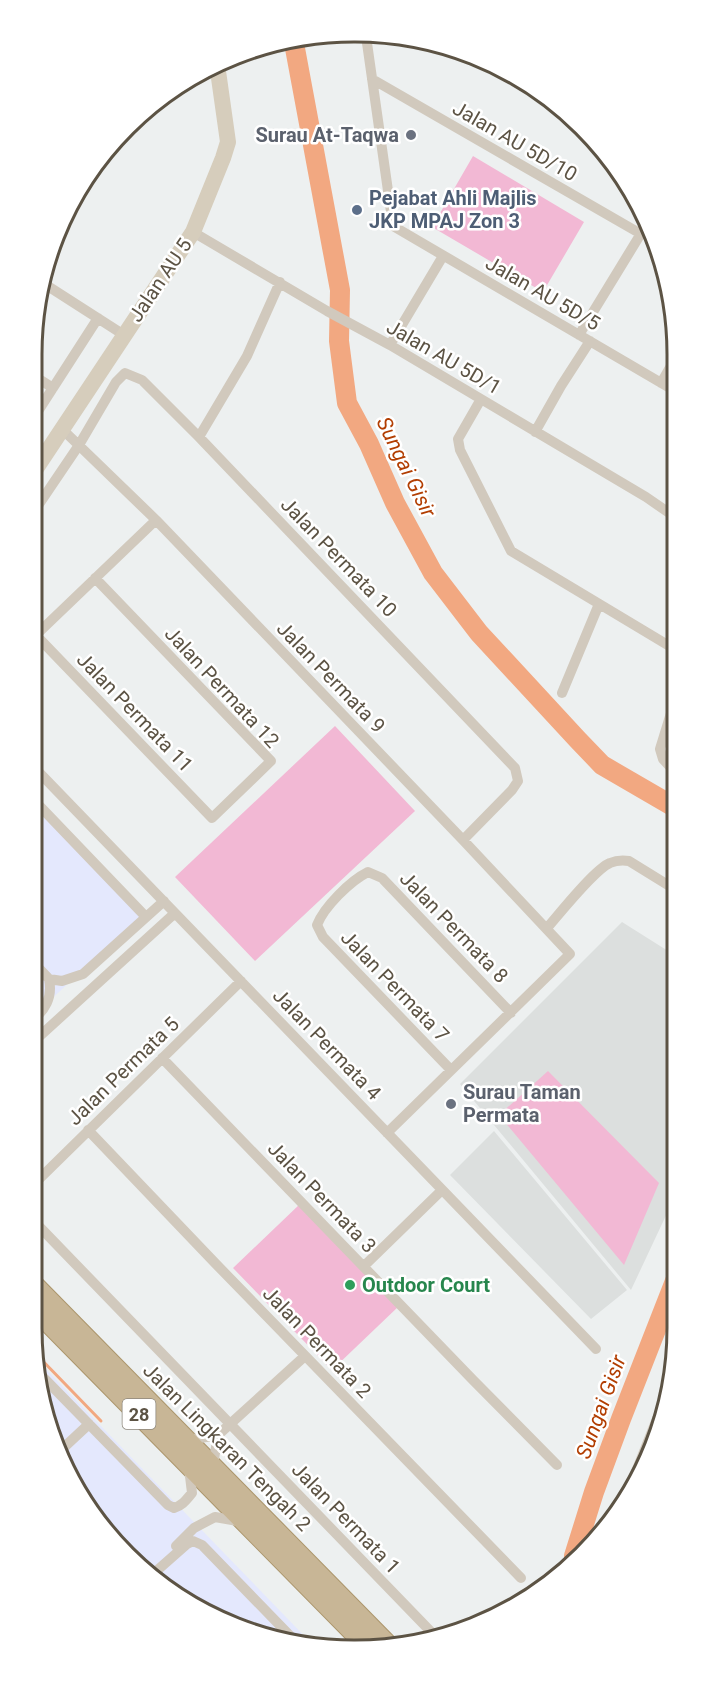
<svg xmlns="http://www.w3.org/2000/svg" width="709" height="1682" viewBox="0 0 709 1682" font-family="Roboto,sans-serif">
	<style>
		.commercial { fill: #e4e8fd }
		.education { fill: #dcdfde }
		.green { fill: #f2b8d4 }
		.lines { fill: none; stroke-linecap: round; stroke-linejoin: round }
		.stream { stroke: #f2a881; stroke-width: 3 }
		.river { stroke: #f2a881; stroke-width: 20 }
		.trunk-casing { stroke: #ac966c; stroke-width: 20 }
		.minor { stroke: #d1c9bd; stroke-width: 10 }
		.secondary { stroke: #d6cdbc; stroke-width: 16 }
		.trunk { stroke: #c8b696; stroke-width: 18 }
		.worship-dot { fill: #6b7280; stroke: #fff; stroke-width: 2 }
		.service-dot { fill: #5c6f8a; stroke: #fff; stroke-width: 2 }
		.leisure-dot { fill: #2e9e5b; stroke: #fff; stroke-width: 2 }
		.labels { text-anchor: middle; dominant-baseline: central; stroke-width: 5; stroke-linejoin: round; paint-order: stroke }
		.shield { fill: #fff; stroke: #8d877c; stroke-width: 1.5 }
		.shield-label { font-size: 18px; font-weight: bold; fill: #5c5344 }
		.worship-label { font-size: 20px; font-weight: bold; fill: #5b616d; stroke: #fff; text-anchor: end }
		.street-label { font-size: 20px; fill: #5c5344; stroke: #fff }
		.service-label { font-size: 20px; font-weight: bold; fill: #4e5e75; stroke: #fff; text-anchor: start }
		.leisure-label { font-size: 20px; font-weight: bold; fill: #27864d; stroke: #fff; text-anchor: start }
		.water-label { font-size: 21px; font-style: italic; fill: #b23e02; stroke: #fff }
		.rim { fill: none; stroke: #5c5344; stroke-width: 3 }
	</style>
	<rect width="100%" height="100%" fill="#edf0f0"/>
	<path class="commercial" d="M32,803L140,917L32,1017Z
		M37,1360L316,1648H312L193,1607L111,1540L49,1432Z"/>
	<path class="education" d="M622,922L676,956L677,1192L631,1290L460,1084Z
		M494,1131L627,1290L591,1319L450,1175Z"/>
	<path class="green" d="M473,156L584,222L543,292L432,227Z
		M335,726L415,811L255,961L175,877Z
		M548,1071L659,1183L624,1265L499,1115Z
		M301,1203L399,1306L332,1370L233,1268Z"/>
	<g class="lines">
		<path class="stream" d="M36,1354L101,1421"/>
		<path class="river" d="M294,43L340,290L339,341L347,403L369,444L395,503L433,573L479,633L578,740L602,765L676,808
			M574,1556L594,1492L621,1419L677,1276"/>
		<defs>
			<path id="trunk" d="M31,1281L389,1645
				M31,1306L366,1646"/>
		</defs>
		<use href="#trunk" class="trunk-casing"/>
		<path class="minor" d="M366,36L393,226L675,391
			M372,79L641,234
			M193,232L327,311L390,345L646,497L675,517
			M43,283L124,335
			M579,335L648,222
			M390,345L443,256
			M31,374L53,388
			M661,383L675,359
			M481,399L458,439L460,450L511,551L676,650
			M31,422L98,318
			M62,429L156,520L463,840L570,954L387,1133
			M535,432L561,386L590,341
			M199,437L247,356L280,282
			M31,516L79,445L116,382L125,373L142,380L199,437L515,768L518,781L512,790L463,840
			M31,630L212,818L271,761L95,578
			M36,635L156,520
			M562,693L599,604
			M676,697L660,749L663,759L676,773
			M31,764L596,1349
			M31,797L146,917
			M547,928C560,913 595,869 610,863C617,860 622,860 629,861L676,890
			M31,960L49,979L62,981L83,974L164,901
			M31,1022C45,1010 53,998 49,979
			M31,1044L175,913
			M162,1058L473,1380L557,1465
			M451,1070L323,937L317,925C324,907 350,881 368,872L382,878L511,1013
			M88,1130L216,1264L521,1578
			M31,1187L241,981
			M31,1218L436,1637
			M364,1266L442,1190
			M39,1373L168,1505L174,1508C183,1505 186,1500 192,1493L189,1468
			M218,1435L305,1356
			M188,1440L218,1435
			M60,1451L89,1424
			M213,1465L218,1435
			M628,1492L666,1396
			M176,1546L194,1528L215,1517L243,1522
			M153,1574L187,1544L193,1541L202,1545L297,1643"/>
		<path class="secondary" d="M31,476L193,232L223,158L228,142L217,64"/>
		<use href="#trunk" class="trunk"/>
	</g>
	<g class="worship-dot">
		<circle cx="411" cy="135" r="6"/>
		<circle cx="451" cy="1104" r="6"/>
	</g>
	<circle class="service-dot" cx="357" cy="210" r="6"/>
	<circle class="leisure-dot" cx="350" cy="1285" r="6"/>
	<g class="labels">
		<rect class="shield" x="122.5" y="1399" width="33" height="30" rx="4.5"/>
		<g class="shield-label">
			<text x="139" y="1414">28</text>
		</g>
		<g class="worship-label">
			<text x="399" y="135">Surau At-Taqwa</text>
			<text x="463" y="1092" text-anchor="start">Surau Taman<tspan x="463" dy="23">Permata</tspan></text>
		</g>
		<g class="street-label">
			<text transform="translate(515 141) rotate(30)">Jalan AU 5D/10</text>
			<text transform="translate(160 280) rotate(-56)">Jalan AU 5</text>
			<text transform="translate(543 293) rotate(30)">Jalan AU 5D/5</text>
			<text transform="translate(444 357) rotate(30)">Jalan AU 5D/1</text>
			<text transform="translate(339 557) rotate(46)">Jalan Permata 10</text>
			<text transform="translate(331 677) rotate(46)">Jalan Permata 9</text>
			<text transform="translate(222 687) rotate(47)">Jalan Permata 12</text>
			<text transform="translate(135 712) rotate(46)">Jalan Permata 11</text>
			<text transform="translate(454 927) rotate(46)">Jalan Permata 8</text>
			<text transform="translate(395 986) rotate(46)">Jalan Permata 7</text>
			<text transform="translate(327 1044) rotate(46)">Jalan Permata 4</text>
			<text transform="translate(123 1071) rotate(-44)">Jalan Permata 5</text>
			<text transform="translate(322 1197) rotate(46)">Jalan Permata 3</text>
			<text transform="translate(317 1342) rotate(46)">Jalan Permata 2</text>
			<text transform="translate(227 1447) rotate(45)">Jalan Lingkaran Tengah 2</text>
			<text transform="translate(346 1518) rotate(46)">Jalan Permata 1</text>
		</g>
		<g class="service-label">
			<text x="369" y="198">Pejabat Ahli Majlis<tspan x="369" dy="23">JKP MPAJ Zon 3</tspan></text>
		</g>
		<g class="leisure-label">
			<text x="362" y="1285">Outdoor Court</text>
		</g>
		<g class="water-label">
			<text transform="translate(406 467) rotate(64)">Sungai Gisir</text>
			<text transform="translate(601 1407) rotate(-70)">Sungai Gisir</text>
		</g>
	</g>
	<path d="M0 0H709V1682H0ZM354 42H355A312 312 0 0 1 667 354V1328A312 312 0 0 1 355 1640H354A312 312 0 0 1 42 1328V354A312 312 0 0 1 354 42Z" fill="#fff" fill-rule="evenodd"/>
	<path class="rim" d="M354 42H355A312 312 0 0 1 667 354V1328A312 312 0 0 1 355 1640H354A312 312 0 0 1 42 1328V354A312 312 0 0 1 354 42Z"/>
</svg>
